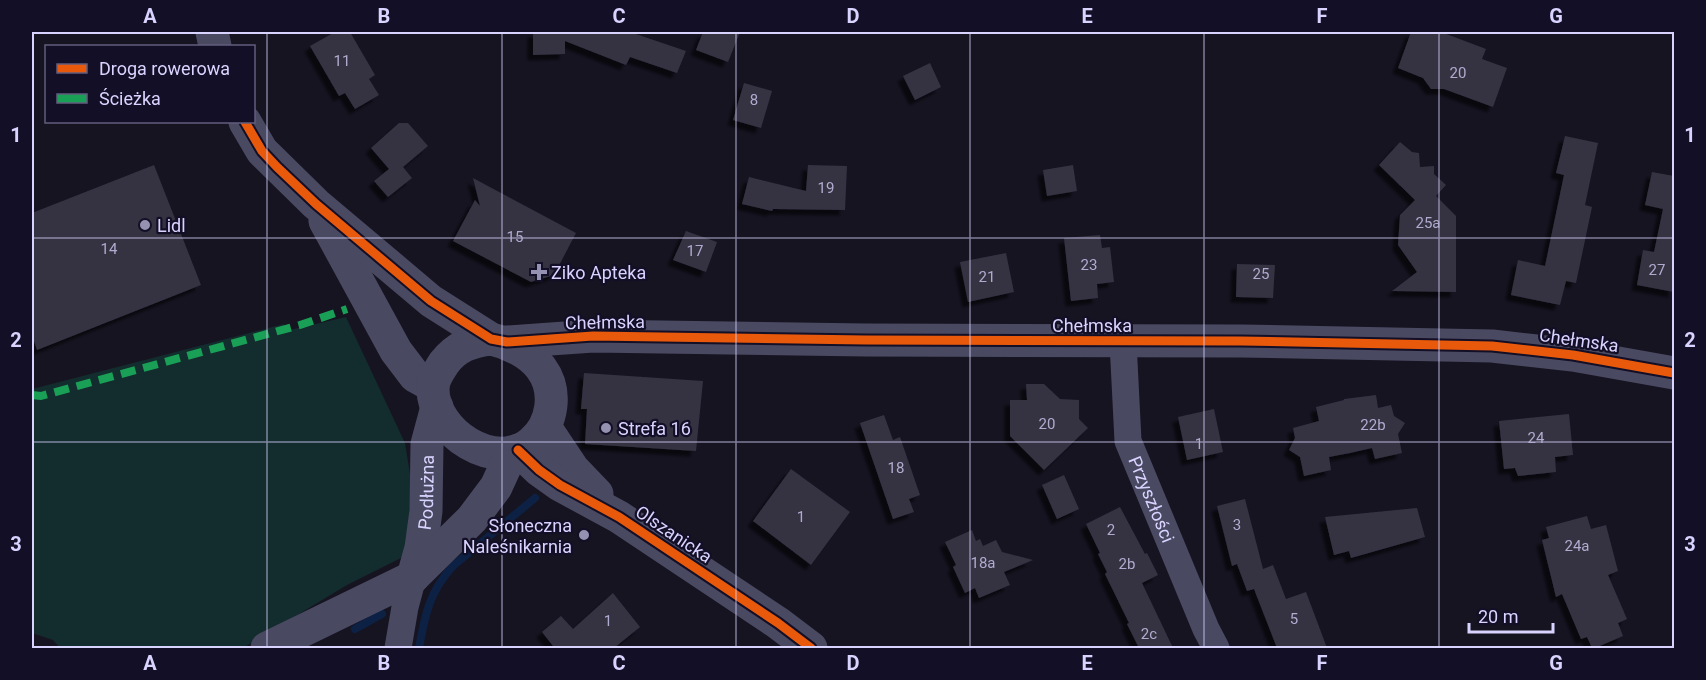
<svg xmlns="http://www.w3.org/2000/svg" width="1706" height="680" viewBox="0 0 1706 680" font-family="Roboto,sans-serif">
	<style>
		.green { fill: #132c2d }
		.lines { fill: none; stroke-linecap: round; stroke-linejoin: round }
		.stream { stroke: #0d2144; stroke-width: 8 }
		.building { fill: #343243; filter: url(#shadow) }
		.minor { stroke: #4a4962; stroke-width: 27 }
		.tertiary { stroke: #4a4962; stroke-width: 33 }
		.quiet { stroke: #1a9f57; stroke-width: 8; stroke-dasharray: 15 8; stroke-linecap: butt }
		.cycleway-casing { stroke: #130f26; stroke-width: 13 }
		.cycleway { stroke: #e8590c; stroke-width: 9 }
		.grid { fill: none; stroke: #d9d4ff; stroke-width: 1.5; stroke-opacity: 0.55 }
		.poi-dot { fill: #9591b1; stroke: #130f26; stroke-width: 2 }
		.labels { text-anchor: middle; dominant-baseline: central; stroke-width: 4.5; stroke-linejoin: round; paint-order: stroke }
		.number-label { font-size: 15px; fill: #b0acd0 }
		.poi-label { font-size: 18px; fill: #d9d4ff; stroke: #130f26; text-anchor: start }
		.street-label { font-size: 18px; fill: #d9d4ff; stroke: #130f26 }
		.neatline { fill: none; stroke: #d9d4ff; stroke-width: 2 }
		.grid-label { font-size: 20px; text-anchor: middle; font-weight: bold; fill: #d9d4ff }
	</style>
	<defs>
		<filter id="shadow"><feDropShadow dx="-5.5" dy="5.5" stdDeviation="1.5" flood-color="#0009"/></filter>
	</defs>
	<rect width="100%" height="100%" fill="#161421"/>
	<path class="green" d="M346,317L405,443L412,486L405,556L347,585L243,648H60L53,640L32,633V389L284,324L285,331Z"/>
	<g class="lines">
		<path class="stream" d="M355,629L382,614
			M419,648C425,615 429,592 453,566L535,498"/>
	</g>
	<path class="building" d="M335,32H350L375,75L369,79L379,95L355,109L345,93L339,96L310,46Z
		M533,32H630L686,51L677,73L630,57L626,65L565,41V54L533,55Z
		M703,32H740L728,62L696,50Z
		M1411,32H1441L1486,49L1482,59L1507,68L1493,107L1444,89H1431L1423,78L1398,68Z
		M930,63L941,87L915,100L903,76Z
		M744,83L772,91L761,128L733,120Z
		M399,123H408L428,146L403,167L412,178L388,197L374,181L389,169L371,148Z
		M1565,136L1598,143L1585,205L1592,207L1576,283L1566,281L1560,305L1511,295L1518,260L1545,266L1564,175L1556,173Z
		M1400,142L1412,152L1419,153L1420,167L1434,166V174L1446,185L1436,196L1456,216V292L1392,291L1417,272L1398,245L1400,215L1415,200L1379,165Z
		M154,165L201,285L37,350L32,335V213Z
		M808,165L847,166L845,210L773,209L772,211L742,204L749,177L806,191Z
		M1073,165L1077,191L1047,196L1043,170Z
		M1652,172L1674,176V292L1637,285L1643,250L1654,252L1663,209L1645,205Z
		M473,178L576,233L554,275L531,282L453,241L475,200L480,206Z
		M686,231L717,242L706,272L673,260Z
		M1100,235L1102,248L1110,247L1114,282L1097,284L1098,298L1071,301L1064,238Z
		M1006,253L1014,292L968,302L960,262Z
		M1237,264L1275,265L1273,298L1236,297Z
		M584,373L703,381L696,451L585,444L587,409H581Z
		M1026,384H1044L1060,399L1079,400V419L1088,428L1044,470L1010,436V400H1027Z
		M1376,395L1378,408L1391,405L1394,416L1405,423L1398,434L1402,453L1375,459L1372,448L1350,453L1329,457L1331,470L1304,476L1300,457L1289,450L1295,438L1293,428L1319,421L1316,407L1344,400V399Z
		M1214,409L1223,452L1187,460L1178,417Z
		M1569,414L1573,455L1555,457L1556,472L1518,476L1515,468L1504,469L1499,421Z
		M884,415L893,440L900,437L920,495L909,499L914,512L893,519L860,423Z
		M791,469L850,512L811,565L753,521Z
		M1064,475L1079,509L1057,519L1042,485Z
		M1245,499L1263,569L1273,565L1286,599L1306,592L1327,648H1277L1254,589L1247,591L1237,564L1232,566L1217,506Z
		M1120,507L1145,554L1147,553L1158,575L1142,583L1173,648H1139L1127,624L1129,623L1105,574L1107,572L1098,554L1100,553L1086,524Z
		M1417,508L1425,537L1351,558L1349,551L1334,555L1325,517Z
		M1587,516L1591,529L1606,525L1618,571L1608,575L1627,619L1618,623L1623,636L1595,648H1592L1587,637L1581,639L1562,594L1556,597L1542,540L1549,538L1546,527Z
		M972,530L976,541L980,539L983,546L996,540L1002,552L1033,560L1004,572L1010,585L979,598L975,588L965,593L953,567L956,565L945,542Z
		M613,593L640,627L614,648H551L553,646L542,632L561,616L573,629Z"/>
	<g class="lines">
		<g class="minor">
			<path id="s1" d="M1123,342L1128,441L1206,629L1216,648"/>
			<path d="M398,648L405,607L413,577"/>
		</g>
		<g class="tertiary">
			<path d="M212,32L215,46"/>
			<path d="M245,122L262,151L316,204L431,301L491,339"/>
			<path d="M325,221L396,351L415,376L433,386"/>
			<path d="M491,339C509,343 530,353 541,368C558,391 553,424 532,442C496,474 432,432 433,388C433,380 440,369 444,363C456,347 471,341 491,339Z"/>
			<path d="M507,342L593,336L866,340L1241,341L1492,346L1573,355L1674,373"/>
			<path d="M545,427L573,469L597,494"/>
			<path d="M518,450L539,470L560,485L619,517L778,623L811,648"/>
			<path id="s2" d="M413,577L421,548L426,511L427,444L437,407"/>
			<path d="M267,648L413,577L472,519L496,487L512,452"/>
		</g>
		<path class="quiet" d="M32,395L41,396L300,325L347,309"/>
		<defs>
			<path id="cycleway" d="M245,122L262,151L277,167L316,204L431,301L491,339L507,342L593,336L866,340L1241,341L1492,346L1573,355L1674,373
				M518,450L539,470L560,485L619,517L778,623L811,648"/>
		</defs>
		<use href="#cycleway" class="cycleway-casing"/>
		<use href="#cycleway" class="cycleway"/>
	</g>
	<path class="grid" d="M267,32V648M502,32V648M736,32V648M970,32V648M1204,32V648M1439,32V648M32,238H1674M32,442H1674"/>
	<g class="poi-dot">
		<circle cx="145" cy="225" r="6"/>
		<path d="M536 263h6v6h6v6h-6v6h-6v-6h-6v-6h6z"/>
		<circle cx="606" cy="428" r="6"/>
		<circle cx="584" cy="535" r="6"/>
	</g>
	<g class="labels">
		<g class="number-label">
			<text x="342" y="61">11</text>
			<text x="1458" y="73">20</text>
			<text x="754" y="100">8</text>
			<text x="826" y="188">19</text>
			<text x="1428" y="223">25a</text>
			<text x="515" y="237">15</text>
			<text x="109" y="249">14</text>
			<text x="695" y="251">17</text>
			<text x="1089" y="265">23</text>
			<text x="1657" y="270">27</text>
			<text x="1261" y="274">25</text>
			<text x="987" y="277">21</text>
			<text x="1047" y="424">20</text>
			<text x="1373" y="425">22b</text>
			<text x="1536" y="438">24</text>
			<text x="1199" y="444">1</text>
			<text x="896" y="468">18</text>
			<text x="801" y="517">1</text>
			<text x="1237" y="525">3</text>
			<text x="1111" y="530">2</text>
			<text x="1577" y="546">24a</text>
			<text x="983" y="563">18a</text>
			<text x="1127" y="564">2b</text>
			<text x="1294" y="619">5</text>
			<text x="608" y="621">1</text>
			<text x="1149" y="634">2c</text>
		</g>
		<g class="poi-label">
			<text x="157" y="225">Lidl</text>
			<text x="551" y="272">Ziko Apteka</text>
			<text x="618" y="428">Strefa 16</text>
			<text x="572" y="525" text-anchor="end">Słoneczna<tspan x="572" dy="21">Naleśnikarnia</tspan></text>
		</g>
		<g class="street-label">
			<text transform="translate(605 322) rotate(-1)">Chełmska</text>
			<text x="1092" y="325">Chełmska</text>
			<text transform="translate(1579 340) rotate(8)">Chełmska</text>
			<text stroke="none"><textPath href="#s2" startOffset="86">Podłużna</textPath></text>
			<text stroke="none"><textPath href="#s1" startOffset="162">Przyszłości</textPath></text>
			<text transform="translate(674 534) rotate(34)">Olszanicka</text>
		</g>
	</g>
	<rect width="1706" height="680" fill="none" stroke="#130f26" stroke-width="66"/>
	<rect x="45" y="45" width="210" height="78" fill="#130f26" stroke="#625e7d" stroke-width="1.5"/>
	<rect x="57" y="64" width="30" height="9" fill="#e8590c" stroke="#625e7d" stroke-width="1.5"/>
	<text x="99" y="75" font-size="18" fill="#d9d4ff">Droga rowerowa</text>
	<rect x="57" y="94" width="30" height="9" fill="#1a9f57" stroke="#625e7d" stroke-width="1.5"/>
	<text x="99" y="105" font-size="18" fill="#d9d4ff">Ścieżka</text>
	<path d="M1469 623v9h84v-9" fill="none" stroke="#d9d4ff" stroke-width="3"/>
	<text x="1478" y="623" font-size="18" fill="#d9d4ff" stroke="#130f26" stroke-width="4.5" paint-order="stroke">20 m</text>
	<rect x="33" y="33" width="1640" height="614" class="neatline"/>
	<g class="grid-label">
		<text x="150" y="23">A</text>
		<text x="384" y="23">B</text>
		<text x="619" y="23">C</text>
		<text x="853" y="23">D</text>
		<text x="1087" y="23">E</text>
		<text x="1322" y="23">F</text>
		<text x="1556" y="23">G</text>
		<text x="16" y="142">1</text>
		<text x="1690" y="142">1</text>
		<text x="16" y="347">2</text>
		<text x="1690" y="347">2</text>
		<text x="16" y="551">3</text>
		<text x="1690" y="551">3</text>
		<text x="150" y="670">A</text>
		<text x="384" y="670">B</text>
		<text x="619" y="670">C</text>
		<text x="853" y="670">D</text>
		<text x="1087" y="670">E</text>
		<text x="1322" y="670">F</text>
		<text x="1556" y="670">G</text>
	</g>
</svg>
